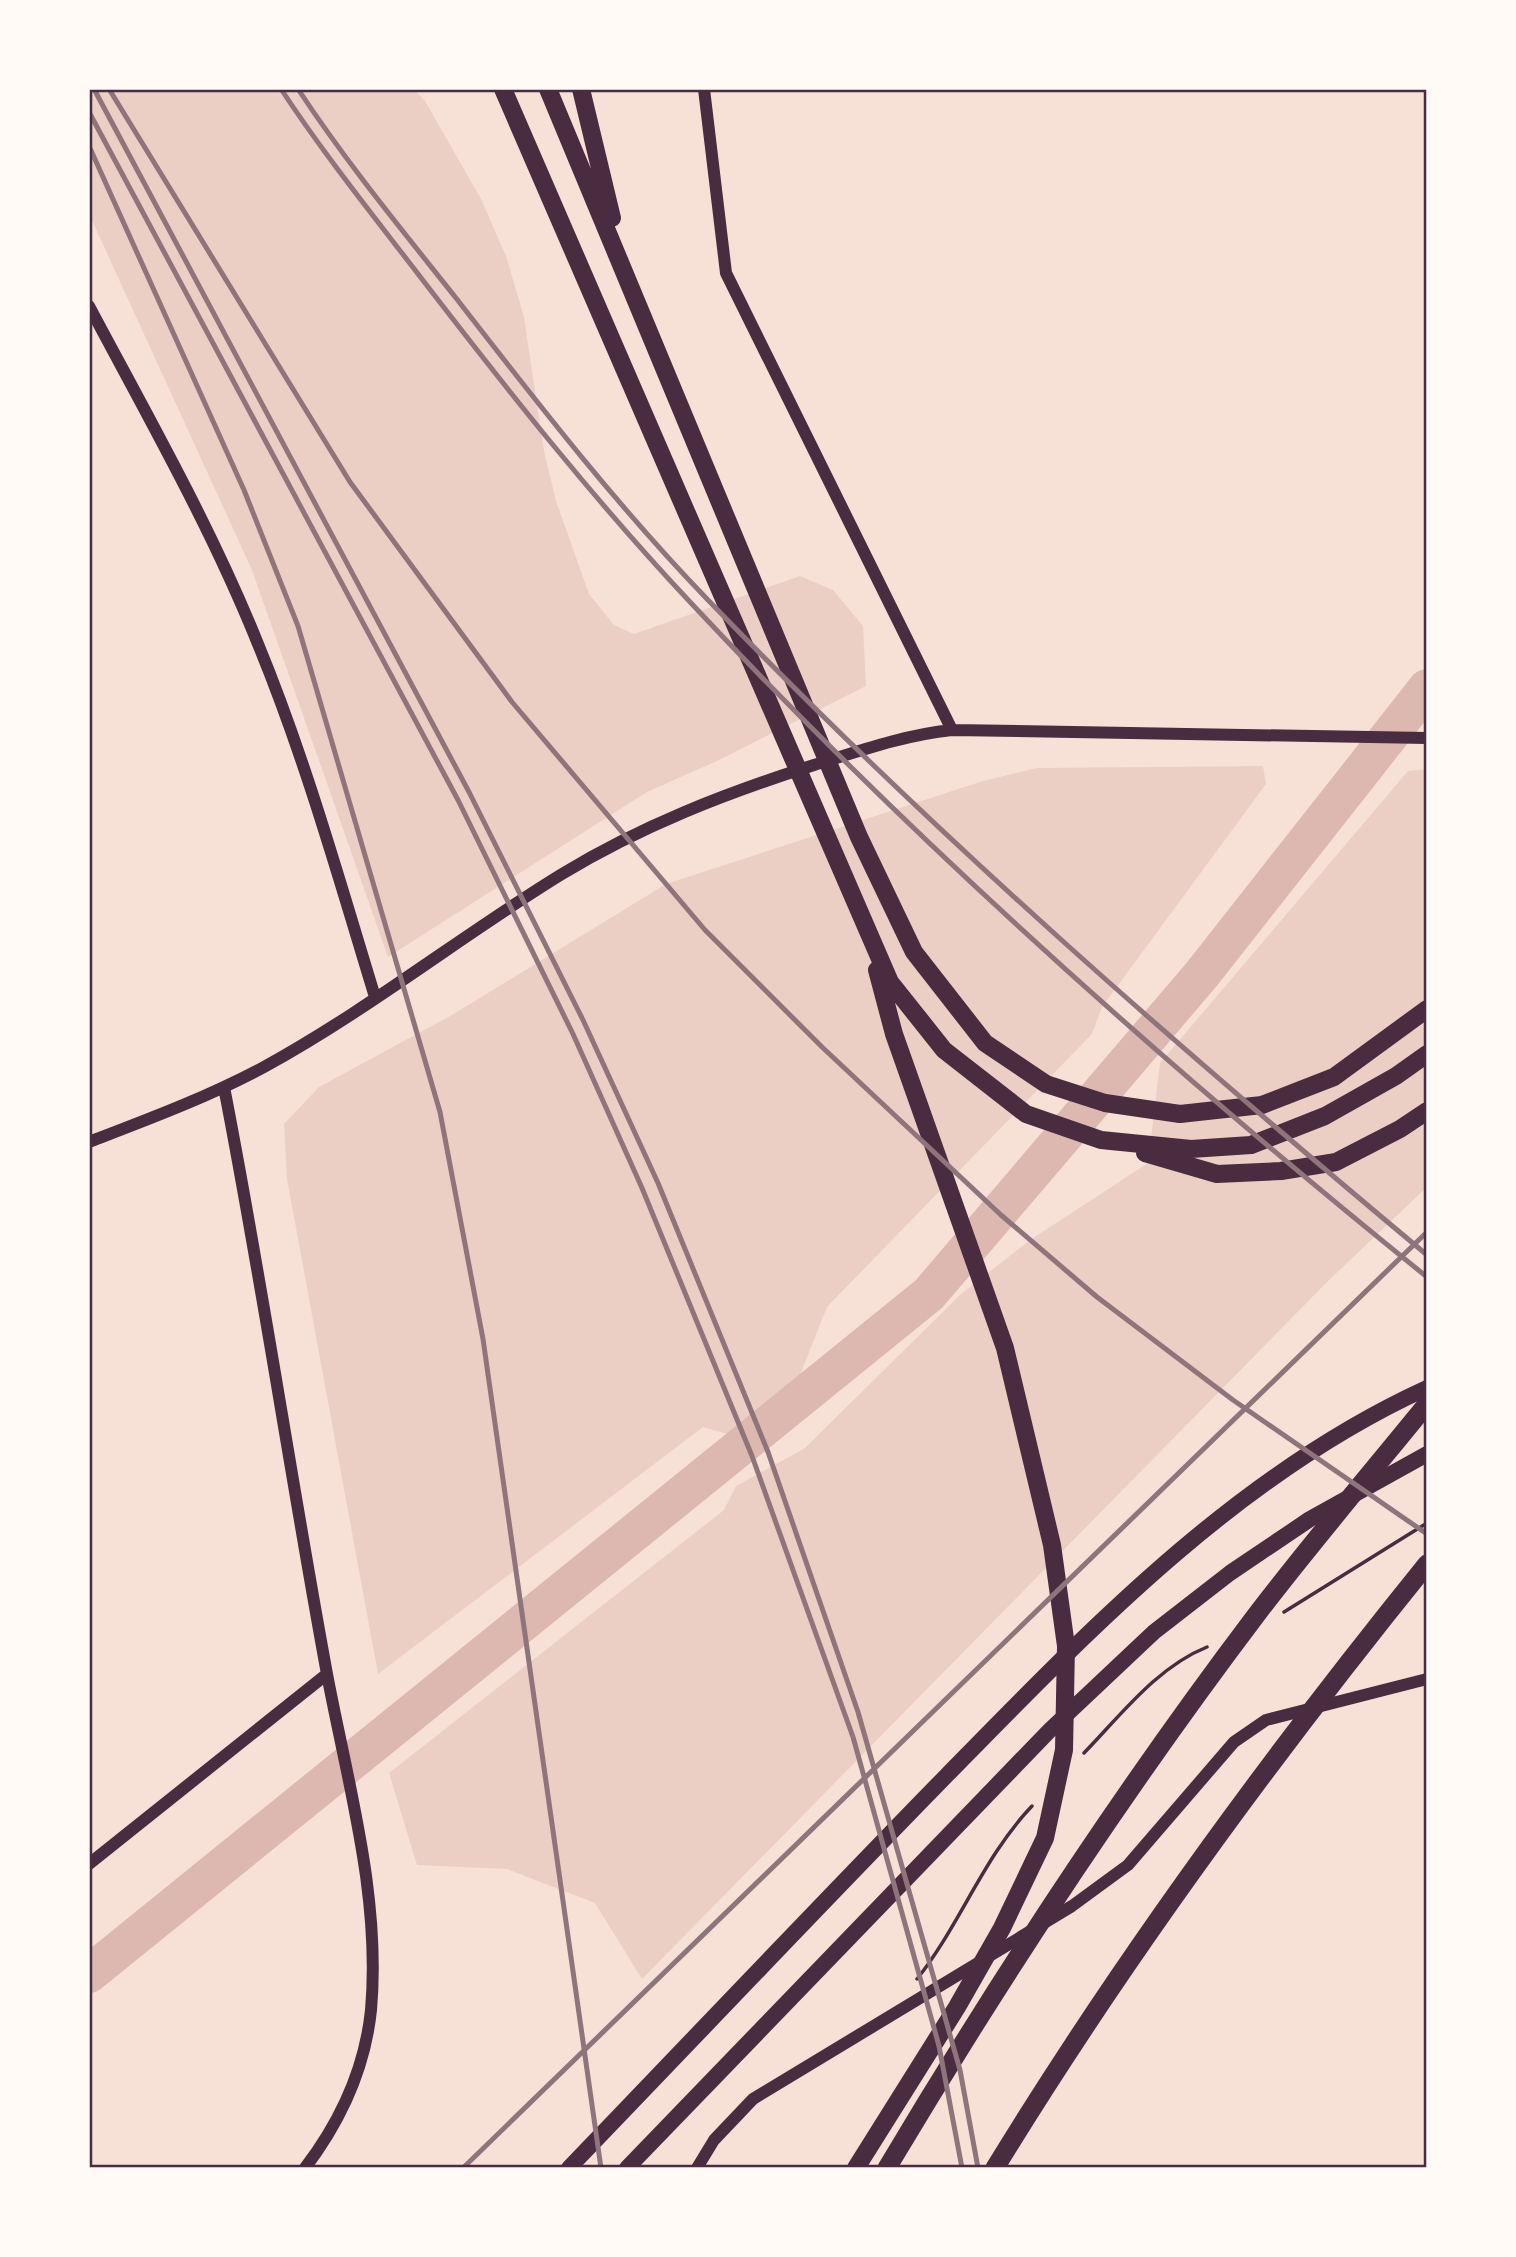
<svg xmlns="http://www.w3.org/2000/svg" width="1516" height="2257" viewBox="0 0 1516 2257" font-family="'Zilla Slab',serif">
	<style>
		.green { fill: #ebcfc5 }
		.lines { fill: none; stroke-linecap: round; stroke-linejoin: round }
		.river { stroke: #dcb8b0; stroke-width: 38 }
		.path { stroke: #4a2c40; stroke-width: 3.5 }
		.tertiary { stroke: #4a2c40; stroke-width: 12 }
		.primary { stroke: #4a2c40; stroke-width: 16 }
		.trunk { stroke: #4a2c40; stroke-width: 18 }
		.motorway { stroke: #4a2c40; stroke-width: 19 }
		.rail { stroke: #8f747c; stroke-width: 5 }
		.neatline { fill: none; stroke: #4a2c40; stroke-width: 2.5 }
	</style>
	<rect width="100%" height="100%" fill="#f7e1d7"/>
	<path class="green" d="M89,89H414L425,101L481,199L506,256L524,317L544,451L556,501L589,594L614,625L634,634L800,576L833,590L863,626L866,686L719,760L647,792L388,957L252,570L89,214Z
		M1263,766L1266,784L1102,1007L1092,1034L827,1307L798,1380L727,1434L703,1427L378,1674L287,1179L284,1124L319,1087L452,1015L666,884L983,781L1037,768Z
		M1427,769V1187L1326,1283L642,1979L595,1903L507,1869L417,1865L389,1773L724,1510L736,1486L805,1448L961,1294L1030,1240L1148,1163L1160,1063L1408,771Z"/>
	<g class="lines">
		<path class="river" d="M89,1974L929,1294L1202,974L1427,688"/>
		<path class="path" d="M1284,1612L1427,1523
			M1084,1753C1121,1715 1157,1667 1207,1647
			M917,1979C960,1925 984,1856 1032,1806"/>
		<path class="tertiary" d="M704,89L726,273L952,730
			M89,306C148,417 211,527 258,644C305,758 339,879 375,997
			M224,1087C262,1282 291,1479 327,1674C348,1785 381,1897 371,2010C365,2068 340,2122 305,2168
			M89,1142C149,1119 208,1097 264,1067C368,1010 461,936 562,874C641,826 726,793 814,765C859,751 904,735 952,730L1427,738
			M89,1864L327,1674
			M697,2168L714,2140L753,2099L1072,1906L1128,1865L1234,1742L1266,1720L1427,1679"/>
		<path class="primary" d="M569,2168C695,2037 820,1905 947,1775C1090,1629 1238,1474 1427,1388
			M627,2168L1050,1730L1154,1632L1230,1573L1310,1519L1427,1454"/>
		<path class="trunk" d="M503,89L890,982L944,1050L1026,1114L1101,1140L1191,1149L1251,1145L1325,1116L1396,1076L1427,1054
			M548,89L859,837L914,952L985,1043L1046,1084L1105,1103L1180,1114L1262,1105L1334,1077L1427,1009
			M581,89L612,218
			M1145,1153L1217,1174L1281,1171L1336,1162L1400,1129L1427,1111
			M856,2168L957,2007L1002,1928L1045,1838L1064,1750L1066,1646L1052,1545L1005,1348L894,1034L877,970"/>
		<path class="motorway" d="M887,2168C1001,1977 1123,1791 1257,1614C1312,1542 1370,1474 1427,1404
			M995,2168C1124,1957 1271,1757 1427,1564"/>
		<path class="rail" d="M94,89L469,792L583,1020L658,1183L768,1452L858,1712L960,2070L978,2168
			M109,89L350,482L512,702L705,930L822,1047L1001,1215L1097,1297L1233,1400L1427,1534
			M281,89C325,156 376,219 425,283C509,392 596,502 691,603C918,846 1168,1068 1427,1277
			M298,89C346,162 402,230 456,298C536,401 617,506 708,600C933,834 1178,1047 1427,1255
			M89,112L458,800L573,1034L642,1188L752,1456L853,1737L939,2046L962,2168
			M89,146L244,490L298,626L440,1112L483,1339L601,2168
			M463,2168L1427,1232"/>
	</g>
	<rect width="1516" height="2257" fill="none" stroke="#fffaf5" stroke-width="182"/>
	<rect x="91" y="91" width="1334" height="2075" class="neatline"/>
</svg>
